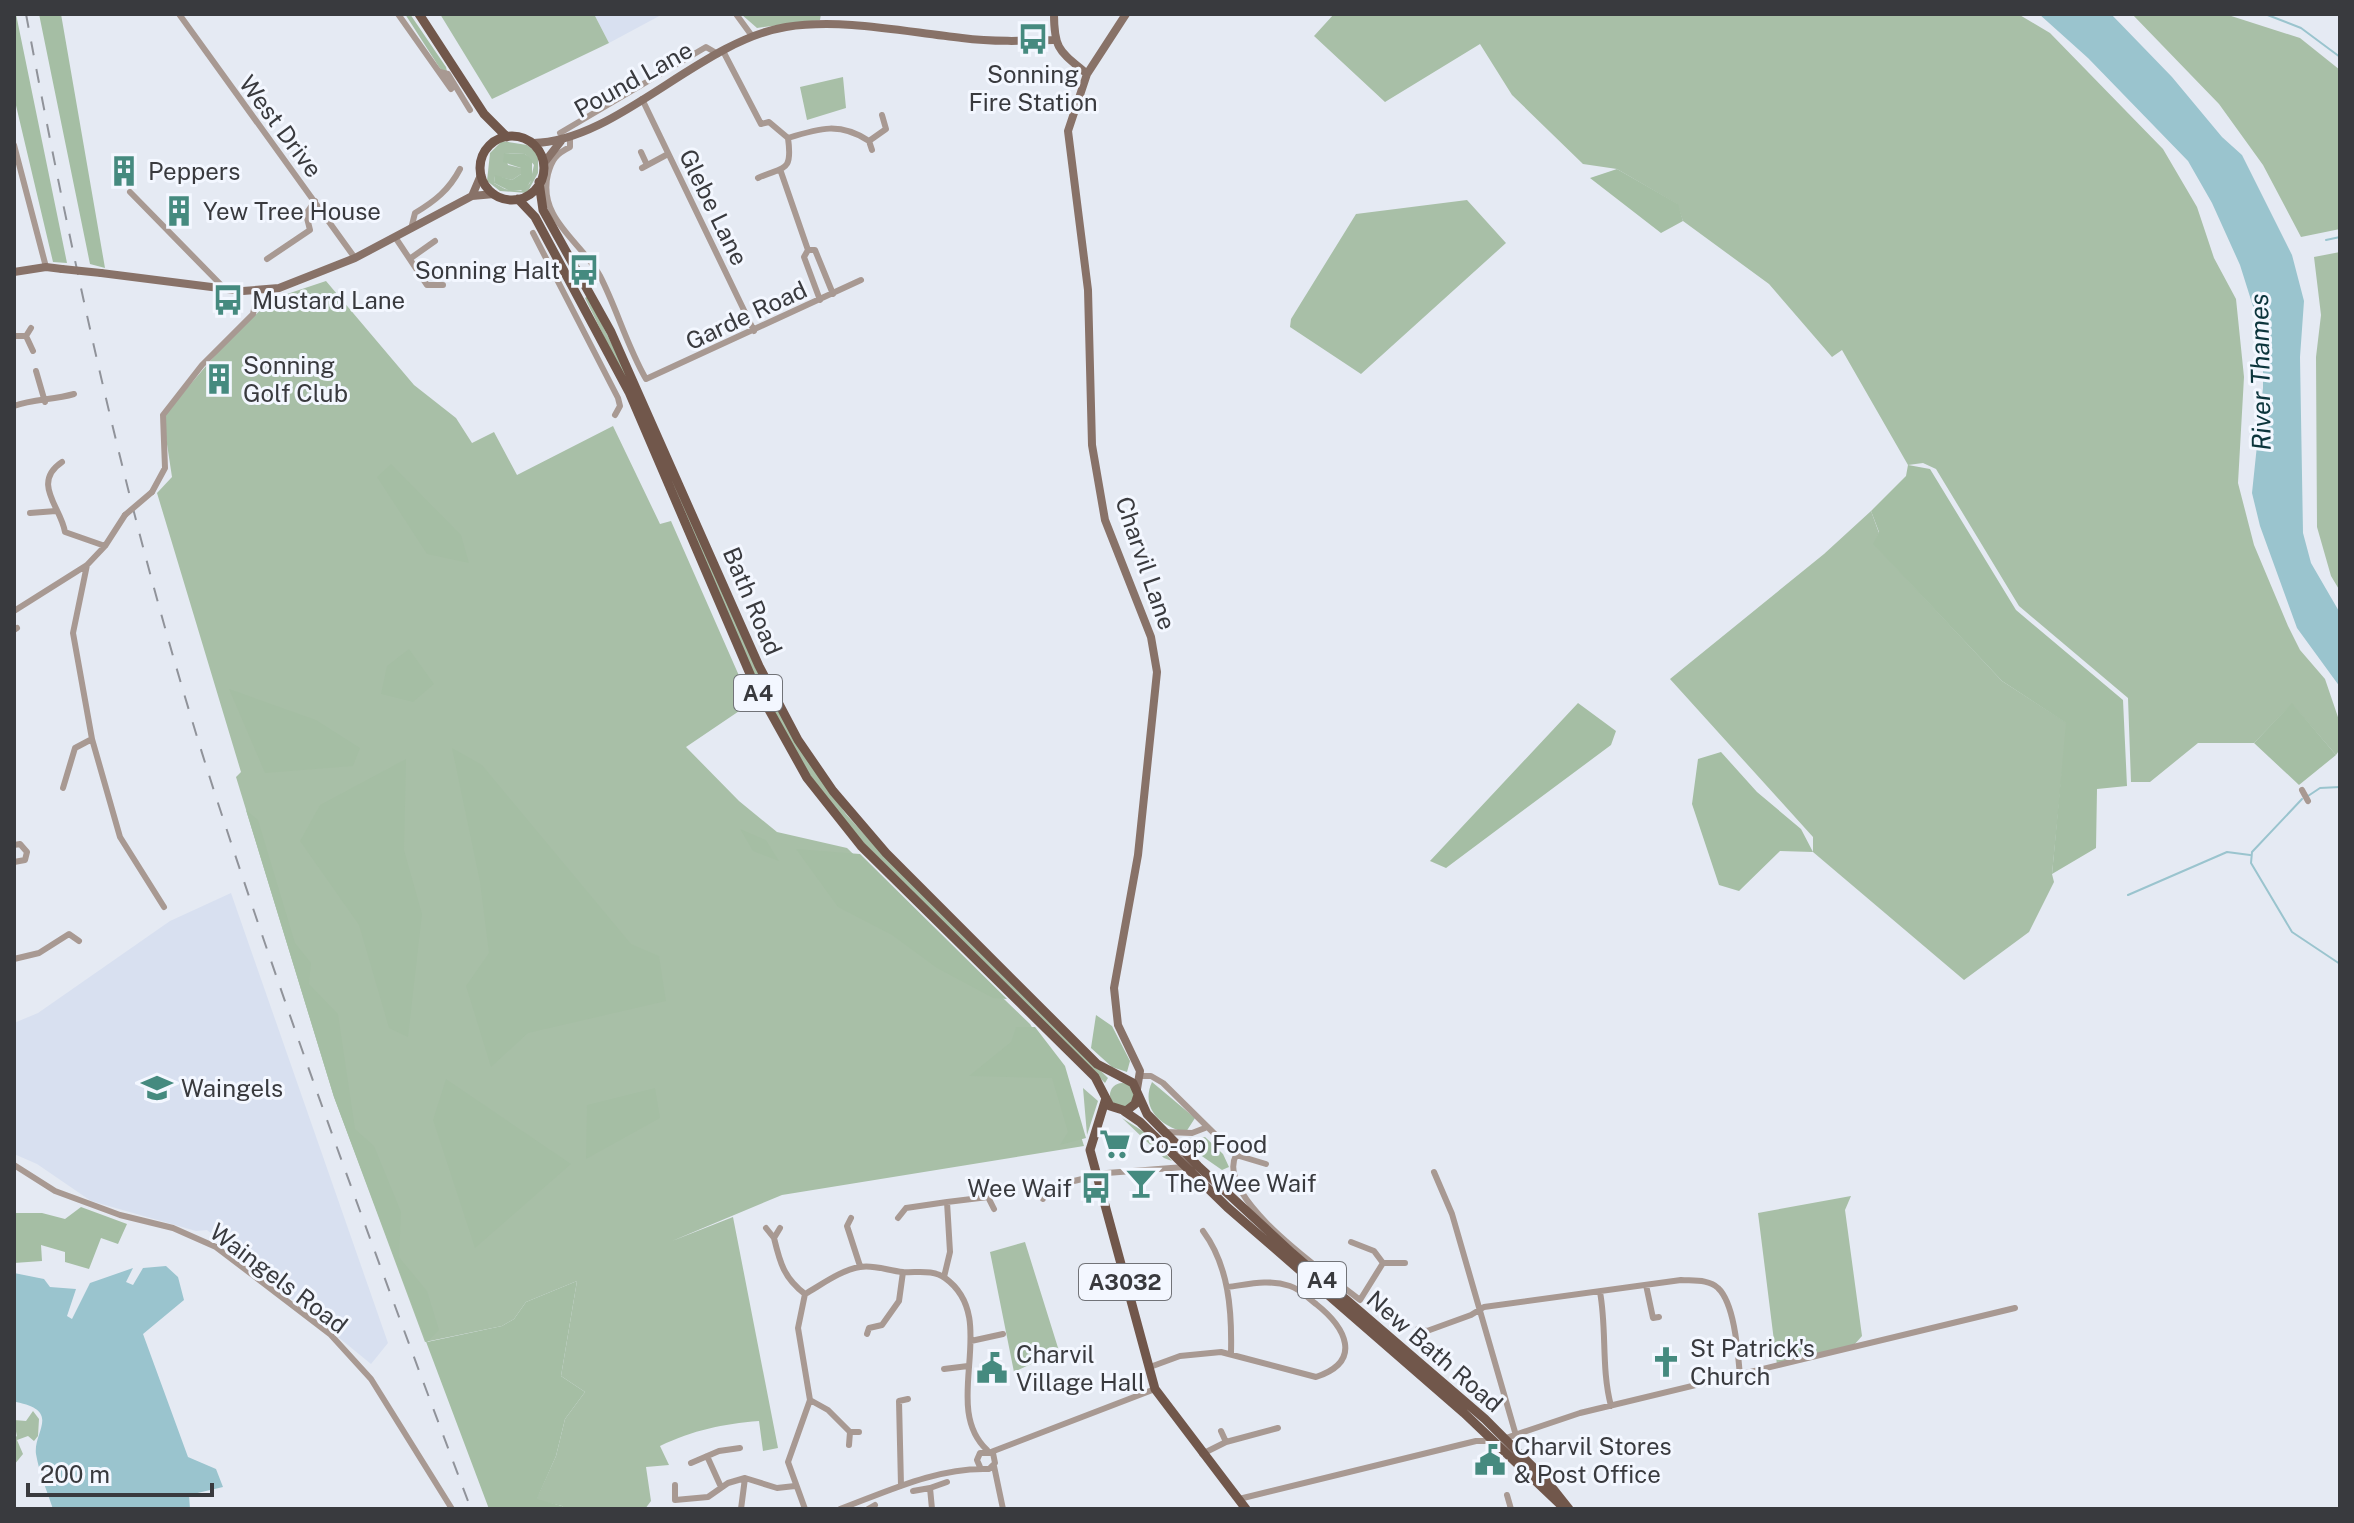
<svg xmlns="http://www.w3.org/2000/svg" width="2354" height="1523" viewBox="0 0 2354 1523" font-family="'Public Sans',sans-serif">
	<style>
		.built { fill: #d8e0f0 }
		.green { fill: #a8bfa7; fill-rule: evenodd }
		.forest { fill: #a5bea4 }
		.water { fill: #9ac4ce }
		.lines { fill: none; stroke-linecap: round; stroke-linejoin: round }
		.stream { stroke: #9ac4ce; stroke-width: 2 }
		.street { stroke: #a89992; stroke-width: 6 }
		.secondary { stroke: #887268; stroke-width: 8 }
		.primary { stroke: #71574b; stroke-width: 9 }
		.rail { stroke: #90939a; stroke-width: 2; stroke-dasharray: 14 14; stroke-linecap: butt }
		.street-bridge { stroke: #a89992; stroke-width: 6 }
		.secondary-bridge { stroke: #887268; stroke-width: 8 }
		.labels { text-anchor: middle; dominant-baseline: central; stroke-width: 6; stroke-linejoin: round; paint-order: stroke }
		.shield { fill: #f3f7ff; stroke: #717378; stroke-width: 2 }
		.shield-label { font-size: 22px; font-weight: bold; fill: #393a3e }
		.poi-label { font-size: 24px; fill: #393a3e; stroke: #f3f7ff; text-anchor: start }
		.street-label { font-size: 24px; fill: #393a3e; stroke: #f3f7ff }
		.water-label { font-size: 26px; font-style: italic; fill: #0c353c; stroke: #f3f7ff }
	</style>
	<rect width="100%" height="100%" fill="#e5eaf3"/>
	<path class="built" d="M594,14H663L609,43Z
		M231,893L388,1343L371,1364L207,1230L196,1231L91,1201L37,1164L14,1154V1023L38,1013L170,921Z"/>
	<path class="green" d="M440,14H594L609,43L492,99Z
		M741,14H821L820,20L757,28Z
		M1334,14H2018L2050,33L2163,149L2197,207L2214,258L2236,299L2244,377L2238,483L2254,545L2288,626L2300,650L2325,679L2340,723V749L2336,755L2292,704L2254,743H2198L2150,782H2131L2128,698L2019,606L1936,469L1923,463L1908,465L1842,350L1832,357L1769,284L1683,221L1677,204L1617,169L1583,164L1512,95L1480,44L1385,102L1314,36Z
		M2132,14H2225L2300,38L2340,70V229L2301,237L2263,165L2219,104Z
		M843,77L846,108L807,120L800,87Z
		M502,141L527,145L538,154V173L527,193L500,191L487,181L490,153ZM504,153L525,154L534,165L530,183L521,191L505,189L494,183L495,176L512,180L521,174V168L508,165Z
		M1467,200L1506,243L1361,374L1290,327L1291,319L1356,214Z
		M2340,252V591L2331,576L2317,527L2316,357L2321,315L2314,257Z
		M326,281L414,385L456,418L472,443L494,432L517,475L613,426L660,524L671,521L751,703L686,747L739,801L777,832L847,848L1030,1024L1063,1078L1084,1146L782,1195L672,1241L733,1217L778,1448L763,1451L759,1421C722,1424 694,1430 660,1446L669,1465L646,1467L651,1501L645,1509H563L562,1506L536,1500L556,1456L565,1419L585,1392L561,1376L577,1281L526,1302L514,1319L502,1326L425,1342L334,1097L236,777L241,772L157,493L172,477L165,431L166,413L223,346L272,299Z
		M588,296L627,375L756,669L812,766L846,814L882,854L1108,1078L1105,1083L856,835L805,769L751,668L653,436L585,298Z
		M1871,511L1879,533L1874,544L2002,681L2067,723L2052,874L2054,882L2029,932L1964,980L1813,852V837L1670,679L1824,554Z
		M1110 1095a12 12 0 1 1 24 0a12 12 0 1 1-24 0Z
		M1083,1088L1098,1101L1087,1135Z
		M1122,1118L1149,1135L1172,1161L1164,1158Z
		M1851,1196L1845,1210L1862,1336L1854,1345L1777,1365L1758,1213Z
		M1025,1242L1059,1351L1014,1372L990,1252Z
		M33,1411L39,1419L38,1436L34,1441L28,1436L17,1440L23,1454L14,1465V1433L17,1437L14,1420L26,1421Z"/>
	<path class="forest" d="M14,14H16L67,263L53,262L14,97Z
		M39,14H61L105,268L90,264Z
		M405,14H410L446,67L450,84Z
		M504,153L525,154L532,160V179L525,190L510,191L494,183L495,175L512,180L521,174V168L503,162Z
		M1617,169L1678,204L1683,221L1661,233L1590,178Z
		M391,464L461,535L469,563L427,554L377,477Z
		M1908,465L1930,469L2016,610L2123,700L2127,786L2097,789L2096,848L2052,874L2066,723L2002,681L1873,544L1879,532L1871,511L1906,476Z
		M409,649L434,684L413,702L381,694L387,666Z
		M229,689L316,720L360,748L353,766L265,773Z
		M1578,703L1616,731L1611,745L1446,868L1430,861Z
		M2292,703L2336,755L2299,785L2254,743Z
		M452,748L482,765L631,944L659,956L666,1001L528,1033L491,1067L466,986L489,953L480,882Z
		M1721,752L1757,792L1801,829L1813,852L1780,851L1739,891L1719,885L1692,804L1698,759Z
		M406,759L404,850L422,914L408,1037L389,1028L359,925L300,841L320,805Z
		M246,810L258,820L295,943L311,963L309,984L338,1014L355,1129L374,1146L401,1212L399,1257L427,1291L439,1330L427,1342L502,1326L514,1319L526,1302L577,1281L561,1376L585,1392L565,1419L556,1456L537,1499L562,1506L563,1509H489L334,1097Z
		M740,829L766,840L779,861L753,851Z
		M796,849L860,854L1007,999L993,998L937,968L892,935L838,907Z
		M1096,1015L1112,1026L1130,1061L1127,1072L1112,1067L1091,1048Z
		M1016,1027H1035L1065,1066L1086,1138L1060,1145L1068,1132L1052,1078L969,1076L1011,1042Z
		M446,1079L571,1164L475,1248L433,1120Z
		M1152,1082L1195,1118L1186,1132C1161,1127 1140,1108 1152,1082Z
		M655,1088L660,1118L586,1159L587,1105Z
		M1205,1137L1223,1154L1229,1167L1222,1170L1196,1152L1194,1140Z
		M81,1207L127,1224L118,1244L101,1238L89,1269L65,1262V1252L41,1245L42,1261L14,1263V1213H42L65,1219Z"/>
	<path class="water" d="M2039,14H2111L2172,77L2222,137L2242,155L2292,255L2304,301L2300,357L2303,533L2311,563L2340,613V687L2297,628L2260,526L2252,493L2263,388V338L2240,265L2212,203L2188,161L2088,58Z
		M166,1266L178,1277L184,1300L143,1334L188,1457L216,1469L223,1487L189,1495L190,1509H53C47,1491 39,1472 36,1454C33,1432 62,1411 16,1402L14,1273L44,1279L50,1287L76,1289L67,1316L72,1319L90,1283L133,1268L126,1282L133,1285L143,1268Z"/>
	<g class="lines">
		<path class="stream" d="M2265,14L2301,28L2340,57
			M2326,240L2340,237
			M2308,796L2320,788L2340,787
			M2302,799L2252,852L2251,863L2292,932L2340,964
			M2128,895L2227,852L2250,855"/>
		<path class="street" d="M179,14L355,258
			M398,14L451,89
			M736,14L752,36
			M723,51L761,124L769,122L788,138C793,174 783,166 758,178
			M440,72L448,74L470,110
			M642,99L754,331
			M560,133L706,47L718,54
			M570,137V147C556,154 552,159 548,174C537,219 582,242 600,276C617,309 627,346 646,379L861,280
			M788,138C820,128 840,122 869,141L872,150
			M869,141L886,129L882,115
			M14,145L46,267
			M641,152L647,165
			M642,168L668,154
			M781,172L808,250
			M130,192L225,289
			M411,229L415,213C435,201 449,190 460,169
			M533,233L618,398L620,406L615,415
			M395,237L427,285H443
			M411,258L435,241
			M267,259L310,230L306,214L315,201
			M820,300L804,257L808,250H815L833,294
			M14,336H26L31,328
			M26,336L33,351
			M36,371L45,402
			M14,406C33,399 53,400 74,394
			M62,462C31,483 61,507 65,532L105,546
			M152,492L165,468L163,415L202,365L253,314L258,291
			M30,513L56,511
			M87,565L73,633L92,739L120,837L164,907
			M14,611L87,565L105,546L125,515
			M14,630L17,628
			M63,788L75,748L92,739
			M2302,790L2308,801
			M14,845L20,844L27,852L25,860L14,862
			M14,959L39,953L69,934L79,941
			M1140,1076H1151L1163,1083L1236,1155L1266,1164
			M1166,1132L1192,1133L1205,1128
			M1236,1155C1214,1198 1330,1276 1360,1300L1383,1263H1405
			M14,1165L55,1191L120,1215L173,1228L216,1247L330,1334L371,1379L452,1509
			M1434,1172L1452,1214L1515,1432
			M988,1197L994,1209
			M1043,1199L1045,1188L1107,1173L1184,1167
			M851,1218L847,1226L860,1266
			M898,1218L906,1208L947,1202
			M766,1228L774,1238
			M780,1228L774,1238C780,1263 784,1278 805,1294
			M1203,1231C1229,1266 1232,1311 1231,1353
			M1351,1242L1374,1251L1383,1263
			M944,1277L950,1252L947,1202L988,1197L993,1190
			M1646,1285L1653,1318L1659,1317
			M1600,1292C1607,1330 1601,1368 1611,1406
			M1427,1331L1418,1329L1417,1336L1423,1339L1427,1331L1471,1315L1484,1307L1681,1280C1692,1281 1709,1279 1718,1288C1735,1304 1738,1354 1740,1376
			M867,1334L869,1328L882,1325L899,1301L903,1272
			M971,1341L1003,1334
			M1150,1367L1180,1356L1221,1352L1316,1377C1364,1361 1345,1327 1316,1304C1308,1298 1300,1289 1290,1286C1268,1279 1250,1284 1228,1287
			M944,1369L968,1366
			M810,1400L828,1410L850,1432H859
			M1221,1431L1226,1442
			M1503,1439L1580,1413L2015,1308
			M849,1445L850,1432
			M991,1452L1155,1389
			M1202,1454L1226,1442L1278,1428
			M707,1456L721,1487
			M691,1463L719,1451L740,1448
			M994,1466L1003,1509
			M675,1485V1500L708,1497L728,1483L745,1478L777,1488L795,1486
			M901,1486L899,1401L908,1399
			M913,1491L930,1488
			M1507,1495L1511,1509
			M1239,1499L1476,1441H1492
			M741,1509L745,1478
			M805,1509L788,1462L810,1400L798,1328L805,1294C821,1285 841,1270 860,1267C873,1264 889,1271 903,1272C916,1273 933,1269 945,1278C1002,1319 939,1405 987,1450
			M840,1509C888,1491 938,1467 989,1469L995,1463L993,1453H980L977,1460L980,1467
			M868,1509L875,1505
			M932,1509L930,1488L947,1482"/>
		<path class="secondary" d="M1054,14C1054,50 1060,51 1087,74
			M1126,14L1087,74L1068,131L1088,290L1092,445L1105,520L1151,637L1157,672L1138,855L1114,988L1118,1025L1140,1071L1137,1089
			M533,143C616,142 700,41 786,27C843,18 905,32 962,38C993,42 1023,41 1054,40
			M544,163L561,141
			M472,196L481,175
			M14,272L46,267L62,269
			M101,273L243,291L279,288L355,258L472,196L494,194"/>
		<path class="primary" d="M419,14L484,114L507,137
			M480 168a32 32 0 1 1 64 0a32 32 0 1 1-64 0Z
			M539,182L543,210L611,332L759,666L798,740L833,791L886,853L1097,1064L1133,1083L1147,1114L1198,1166L1292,1253L1485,1419L1546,1480L1569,1509
			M518,199L535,217L629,392L753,681L807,778L861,846L1095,1077L1110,1106L1126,1111L1135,1104L1138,1095
			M1106,1098L1090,1150L1155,1389L1246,1509
			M1124,1111L1140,1122L1227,1207L1464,1413L1565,1509"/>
		<path class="rail" d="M26,14C75,278 134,544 217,800C295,1039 382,1273 471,1509"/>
		<path class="street-bridge" d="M125,515L152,492"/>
		<path class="secondary-bridge" d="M62,269L101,273"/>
	</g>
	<defs>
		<symbol id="bus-bare" viewBox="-9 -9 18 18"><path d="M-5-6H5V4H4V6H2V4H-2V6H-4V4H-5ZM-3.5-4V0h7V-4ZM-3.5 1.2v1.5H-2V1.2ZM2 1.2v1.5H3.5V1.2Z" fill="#458a7f" stroke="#f3f7ff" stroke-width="2.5" paint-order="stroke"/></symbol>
		<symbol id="building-bare" viewBox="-9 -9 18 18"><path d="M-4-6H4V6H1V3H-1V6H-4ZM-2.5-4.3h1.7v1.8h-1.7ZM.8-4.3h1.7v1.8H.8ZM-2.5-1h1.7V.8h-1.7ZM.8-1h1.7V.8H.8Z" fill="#458a7f" stroke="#f3f7ff" stroke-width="2.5" paint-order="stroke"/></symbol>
		<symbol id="school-bare" viewBox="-9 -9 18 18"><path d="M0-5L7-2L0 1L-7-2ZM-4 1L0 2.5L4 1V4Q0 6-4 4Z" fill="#458a7f" stroke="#f3f7ff" stroke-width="2.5" paint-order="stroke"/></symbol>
		<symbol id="supermarket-bare" viewBox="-9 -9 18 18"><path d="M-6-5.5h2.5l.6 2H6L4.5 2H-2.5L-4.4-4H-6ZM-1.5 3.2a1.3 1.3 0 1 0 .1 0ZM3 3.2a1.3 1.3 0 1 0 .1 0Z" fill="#458a7f" stroke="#f3f7ff" stroke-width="2.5" paint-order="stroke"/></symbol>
		<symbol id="bar-bare" viewBox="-9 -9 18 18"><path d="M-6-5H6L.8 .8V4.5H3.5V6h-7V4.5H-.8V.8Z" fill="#458a7f" stroke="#f3f7ff" stroke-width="2.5" paint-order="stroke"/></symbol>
		<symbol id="church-bare" viewBox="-9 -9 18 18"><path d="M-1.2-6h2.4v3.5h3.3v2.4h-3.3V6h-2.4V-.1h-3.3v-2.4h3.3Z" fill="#458a7f" stroke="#f3f7ff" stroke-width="2.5" paint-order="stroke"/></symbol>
		<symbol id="civic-bare" viewBox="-9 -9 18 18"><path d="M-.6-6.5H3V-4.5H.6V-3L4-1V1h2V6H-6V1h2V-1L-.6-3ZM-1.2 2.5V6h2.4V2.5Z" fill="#458a7f" stroke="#f3f7ff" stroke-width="2.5" paint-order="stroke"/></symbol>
	</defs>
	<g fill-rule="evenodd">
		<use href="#bus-bare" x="1011" y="17" width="44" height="44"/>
		<use href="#building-bare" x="102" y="149" width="44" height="44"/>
		<use href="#building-bare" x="157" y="189" width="44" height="44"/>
		<use href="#bus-bare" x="562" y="248" width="44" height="44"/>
		<use href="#bus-bare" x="206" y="278" width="44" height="44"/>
		<use href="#building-bare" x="197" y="357" width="44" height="44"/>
		<use href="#school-bare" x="135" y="1066" width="44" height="44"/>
		<use href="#supermarket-bare" x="1093" y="1122" width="44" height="44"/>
		<use href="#bar-bare" x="1119" y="1161" width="44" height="44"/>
		<use href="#bus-bare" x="1074" y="1166" width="44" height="44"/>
		<use href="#church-bare" x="1644" y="1340" width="44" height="44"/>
		<use href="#civic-bare" x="970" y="1346" width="44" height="44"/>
		<use href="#civic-bare" x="1468" y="1438" width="44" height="44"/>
	</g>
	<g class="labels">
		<g class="shield">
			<rect x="734" y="675" width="48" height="36" rx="6"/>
			<rect x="1298" y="1262" width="48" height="36" rx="6"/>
			<rect x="1079" y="1264" width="92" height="36" rx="6"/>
		</g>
		<g class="shield-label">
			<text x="758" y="693">A4</text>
			<text x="1322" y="1280">A4</text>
			<text x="1125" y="1282">A3032</text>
		</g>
		<g class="poi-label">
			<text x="1033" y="74" text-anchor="middle">Sonning<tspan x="1033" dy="28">Fire Station</tspan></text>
			<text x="148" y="171">Peppers</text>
			<text x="203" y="211">Yew Tree House</text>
			<text x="560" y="270" text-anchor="end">Sonning Halt</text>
			<text x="252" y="300">Mustard Lane</text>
			<text x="243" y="365">Sonning<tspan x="243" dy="28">Golf Club</tspan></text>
			<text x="181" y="1088">Waingels</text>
			<text x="1139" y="1144">Co-op Food</text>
			<text x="1165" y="1183">The Wee Waif</text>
			<text x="1072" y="1188" text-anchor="end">Wee Waif</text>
			<text x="1690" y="1348">St Patrick's<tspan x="1690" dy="28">Church</tspan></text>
			<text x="1016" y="1354">Charvil<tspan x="1016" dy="28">Village Hall</tspan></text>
			<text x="1514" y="1446">Charvil Stores<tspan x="1514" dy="28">&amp; Post Office</tspan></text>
		</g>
		<g class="street-label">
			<text transform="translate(633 79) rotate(-29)">Pound Lane</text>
			<text transform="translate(281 126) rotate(53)">West Drive</text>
			<text transform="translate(714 207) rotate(64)">Glebe Lane</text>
			<text transform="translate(746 315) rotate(-25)">Garde Road</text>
			<text transform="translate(1146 563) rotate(71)">Charvil Lane</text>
			<text transform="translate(753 601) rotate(67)">Bath Road</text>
			<text transform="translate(279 1278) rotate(37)">Waingels Road</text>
			<text transform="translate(1435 1351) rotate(41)">New Bath Road</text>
		</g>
		<g class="water-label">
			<text transform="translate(2260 372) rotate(-91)">River Thames</text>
		</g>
	</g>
	<rect width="2354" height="1523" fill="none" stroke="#393a3e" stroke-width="32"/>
	<path d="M28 1483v12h184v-12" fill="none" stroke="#393a3e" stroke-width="4"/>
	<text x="40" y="1483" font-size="24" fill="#393a3e" stroke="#f3f7ff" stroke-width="6" paint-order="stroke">200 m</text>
</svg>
